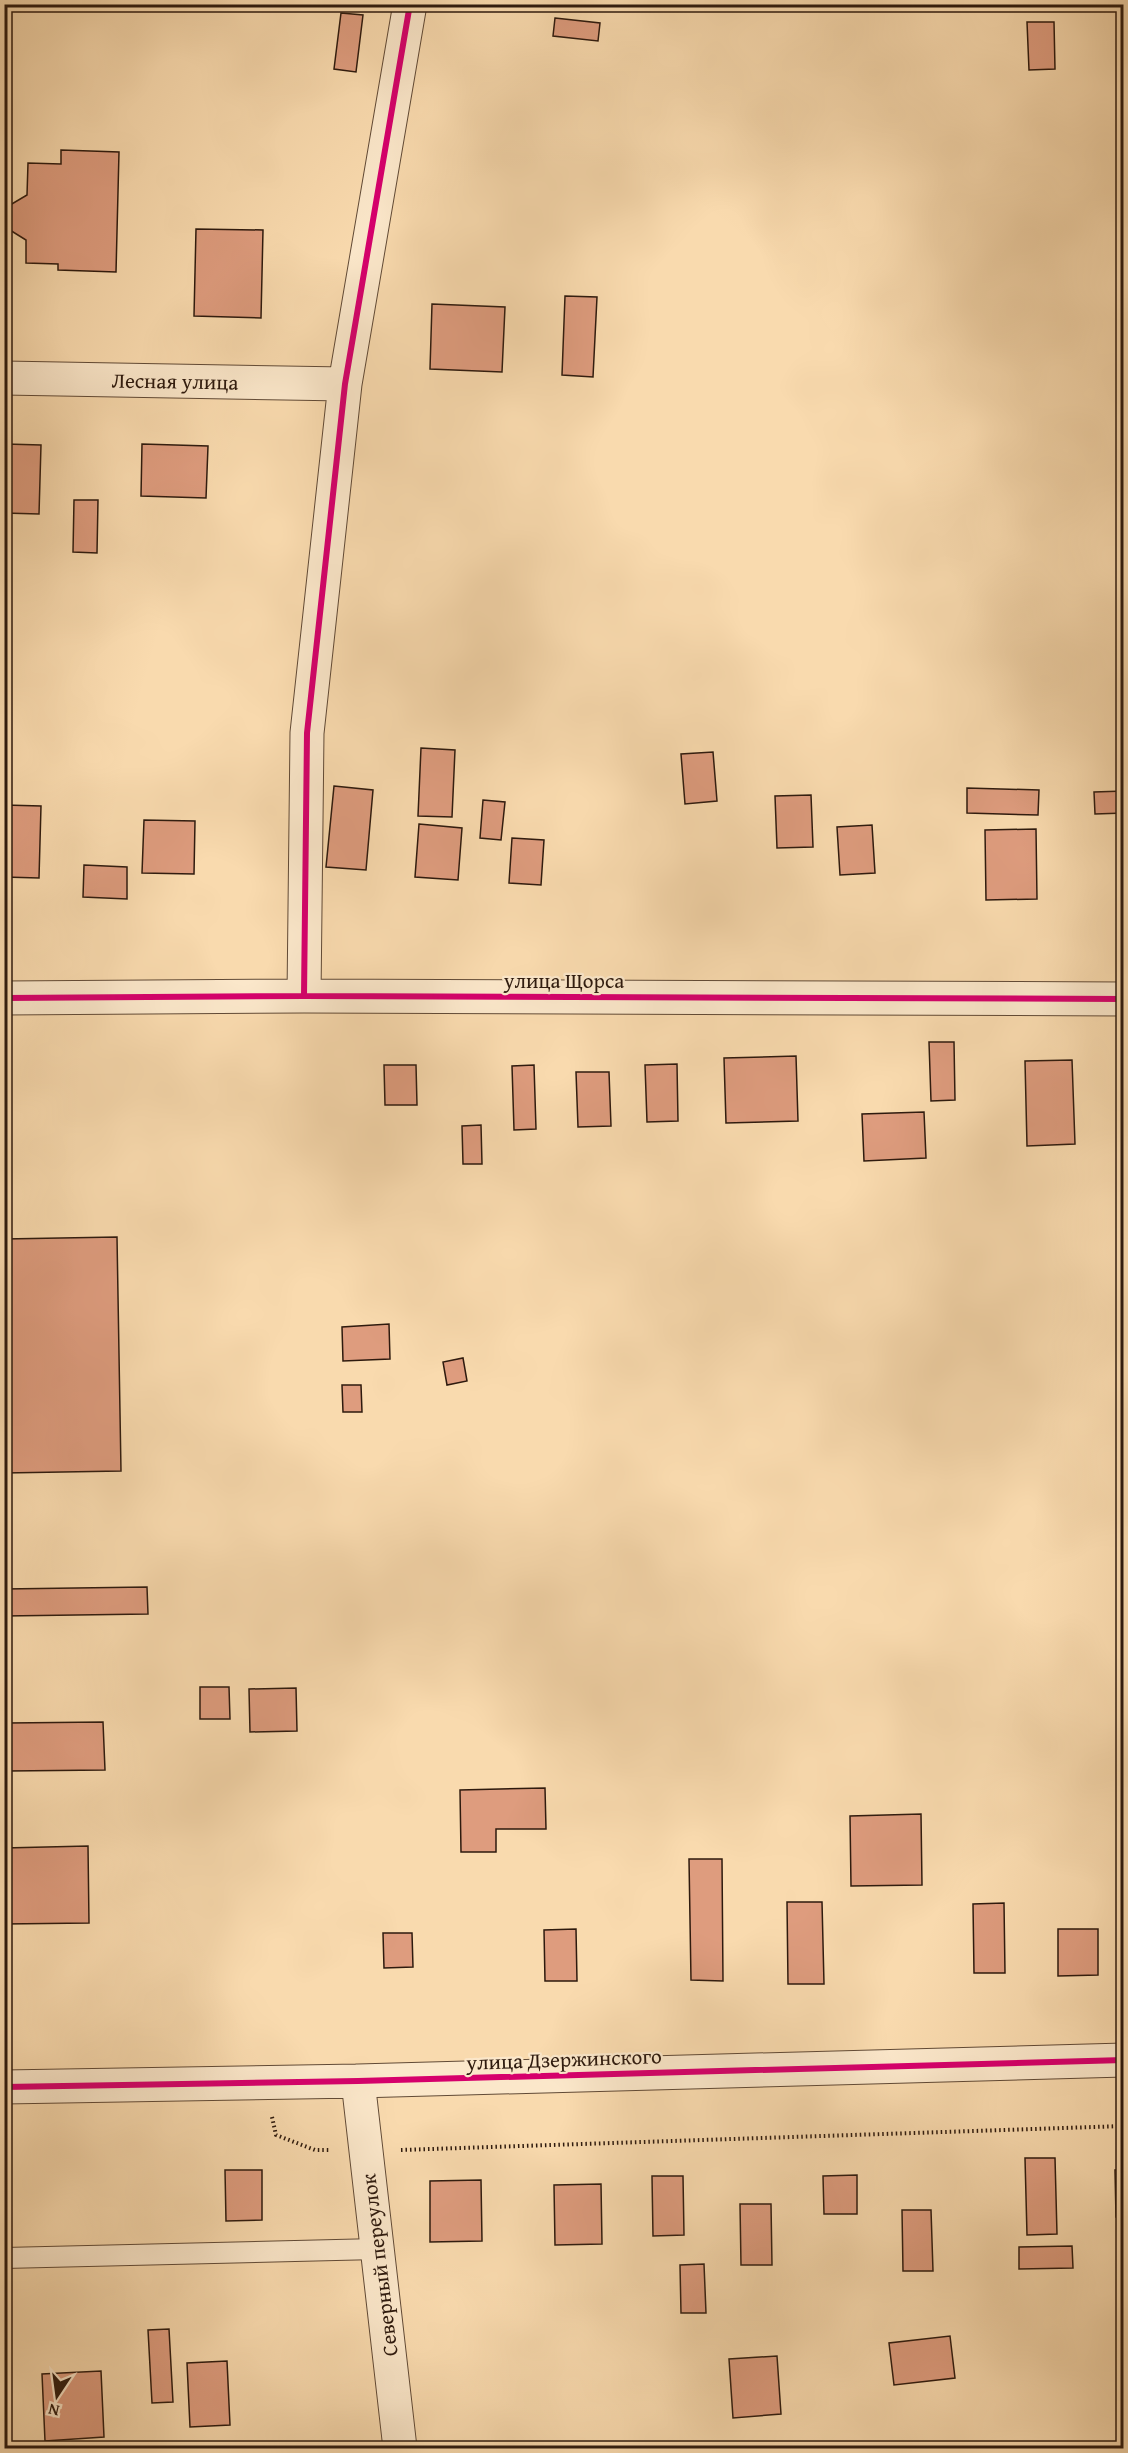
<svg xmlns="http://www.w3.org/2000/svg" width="1128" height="2453" viewBox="0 0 1128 2453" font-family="'Gentium Book Plus',serif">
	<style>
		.building { fill: #de9c7e; stroke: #2e1a0e; stroke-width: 1.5 }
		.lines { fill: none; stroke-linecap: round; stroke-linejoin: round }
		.service-casing { stroke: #614a36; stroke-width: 22 }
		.minor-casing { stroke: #614a36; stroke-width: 35 }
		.tertiary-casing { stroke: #614a36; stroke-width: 35 }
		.path { stroke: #2e1a0e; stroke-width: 4; stroke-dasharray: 1.5 3; stroke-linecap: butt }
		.service { stroke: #fbe7ca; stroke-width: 20 }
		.minor { stroke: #fbe7ca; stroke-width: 33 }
		.tertiary { stroke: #fbe7ca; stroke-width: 33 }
		.cycleway-casing { stroke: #fbe7ca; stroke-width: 10 }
		.cycleway { stroke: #d6006c; stroke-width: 6 }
		.labels { text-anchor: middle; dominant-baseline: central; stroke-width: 4.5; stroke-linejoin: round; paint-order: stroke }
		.street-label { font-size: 21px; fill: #2e1a0e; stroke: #fbe7ca }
	</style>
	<rect width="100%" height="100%" fill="#f9daae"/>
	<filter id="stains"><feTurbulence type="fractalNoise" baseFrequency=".00333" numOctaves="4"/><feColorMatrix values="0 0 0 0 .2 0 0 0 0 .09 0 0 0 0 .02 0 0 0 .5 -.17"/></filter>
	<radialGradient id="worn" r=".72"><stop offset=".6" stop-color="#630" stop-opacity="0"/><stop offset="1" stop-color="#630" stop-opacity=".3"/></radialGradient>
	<path class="building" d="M341,13L363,15L356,72L334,69Z
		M555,18L600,23L598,41L553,36Z
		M1027,22H1054L1055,69L1029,70Z
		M61,150L119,152L116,272L58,270V264L26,263V240L5,227V208L27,195L28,163L61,164Z
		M196,229L263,230L261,318L194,316Z
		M565,296L597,297L593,377L562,375Z
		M432,304L505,307L502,372L430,369Z
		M5,444L41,445L39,514L4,513Z
		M142,444L208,446L206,498L141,496Z
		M74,500H98L97,553L73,552Z
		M421,748L455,750L452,817L418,816Z
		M713,752L717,801L685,804L681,754Z
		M334,786L373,790L366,870L326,867Z
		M967,788L1039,790L1038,815L967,813Z
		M1124,791V813L1095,814L1094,792Z
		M811,795L813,847L777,848L775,796Z
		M483,800L505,802L501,840L480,838Z
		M4,805L41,806L39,878L4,877Z
		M144,820L195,821L194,874L142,873Z
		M419,824L462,828L458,880L415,877Z
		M872,825L875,873L840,875L837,827Z
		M1036,829L1037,899L986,900L985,830Z
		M512,838L544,840L541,885L509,883Z
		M84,865L127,867V899L83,897Z
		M929,1042H954L955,1100L931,1101Z
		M796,1056L798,1121L726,1123L724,1058Z
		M1072,1060L1075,1144L1027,1146L1025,1061Z
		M677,1064L678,1121L647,1122L645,1065Z
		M384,1065H416L417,1105H385Z
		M534,1065L536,1129L514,1130L512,1066Z
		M576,1072H609L611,1126L578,1127Z
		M924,1112L926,1158L864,1161L862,1114Z
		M481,1125L482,1164H463L462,1126Z
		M117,1237L121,1471L4,1473V1239Z
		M389,1324L390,1359L343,1361L342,1327Z
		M463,1358L467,1381L447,1385L443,1362Z
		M342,1385H361L362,1412H343Z
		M147,1587L148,1614L4,1616V1589Z
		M200,1687H229L230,1719H200Z
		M296,1688L297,1731L250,1732L249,1689Z
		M103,1722L105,1770L8,1771V1723Z
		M545,1788L546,1829H496V1852H461L460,1790Z
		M921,1814L922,1885L851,1886L850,1816Z
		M88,1846L89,1923L4,1924V1848Z
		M689,1859H722L723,1981L691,1980Z
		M787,1902H822L824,1984H788Z
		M1004,1903L1005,1973H974L973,1904Z
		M576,1929L577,1981H545L544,1930Z
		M1058,1929H1098V1975L1058,1976Z
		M383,1933H412L413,1967L384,1968Z
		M1025,2158H1055L1057,2234L1027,2235Z
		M225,2170H262V2220L226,2221Z
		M1115,2170H1124V2217H1116Z
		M857,2175V2214H824L823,2176Z
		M652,2176H683L684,2235L653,2236Z
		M481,2180L482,2241L430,2242V2181Z
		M601,2184L602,2244L555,2245L554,2185Z
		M740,2204H771L772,2265H741Z
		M902,2210H931L933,2271H903Z
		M1072,2246L1073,2268L1019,2269V2247Z
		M704,2264L706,2313H681L680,2265Z
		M169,2329L173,2402L152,2403L148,2330Z
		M950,2336L955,2378L894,2385L889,2343Z
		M777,2356L781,2414L733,2418L729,2359Z
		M227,2361L230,2425L190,2427L187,2363Z
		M101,2371L104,2437L45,2441L42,2374Z"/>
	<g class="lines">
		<defs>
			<path id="service" d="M4,2258L377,2249"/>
			<path id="minor" d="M4,378L345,384
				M304,996L307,733L345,384L410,4
				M4,998L304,996L1124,999"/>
			<path id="tertiary" d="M358,2081L400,2448
				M4,2087L358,2081L1124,2060"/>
		</defs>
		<use href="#service" class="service-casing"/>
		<use href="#minor" class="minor-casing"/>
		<use href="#tertiary" class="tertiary-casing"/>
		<path class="path" d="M272,2117L276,2135L315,2150H331
			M401,2150L1124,2126"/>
		<use href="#service" class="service"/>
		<use href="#minor" class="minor"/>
		<use href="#tertiary" class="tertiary"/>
		<defs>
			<path id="cycleway" d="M304,996L307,733L345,384L410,4
				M4,998L304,996L1124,999
				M4,2087L358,2081L1124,2060"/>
		</defs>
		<use href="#cycleway" class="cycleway-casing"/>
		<use href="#cycleway" class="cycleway"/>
	</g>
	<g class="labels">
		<g class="street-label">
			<text transform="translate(175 381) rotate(1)">Лесная улица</text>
			<text x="564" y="980">улица Щорса</text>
			<text transform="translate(564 2059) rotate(-2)">улица Дзержинского</text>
			<text transform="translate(379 2265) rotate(-97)">Северный переулок</text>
		</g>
	</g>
	<rect width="1128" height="2453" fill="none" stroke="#f9daae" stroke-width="24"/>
	<rect x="6" y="6" width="1116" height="2441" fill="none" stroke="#2e1a0e" stroke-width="3"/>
	<rect x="12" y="12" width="1104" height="2429" fill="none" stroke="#2e1a0e" stroke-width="1.5"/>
	<g transform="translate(57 2396) rotate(193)" stroke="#fbe7ca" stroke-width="4.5" paint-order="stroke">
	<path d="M0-4.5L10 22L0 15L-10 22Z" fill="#2e1a0e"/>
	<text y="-9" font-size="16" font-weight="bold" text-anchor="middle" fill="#2e1a0e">N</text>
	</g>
	<rect width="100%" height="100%" filter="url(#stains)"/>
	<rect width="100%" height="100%" fill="url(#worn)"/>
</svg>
